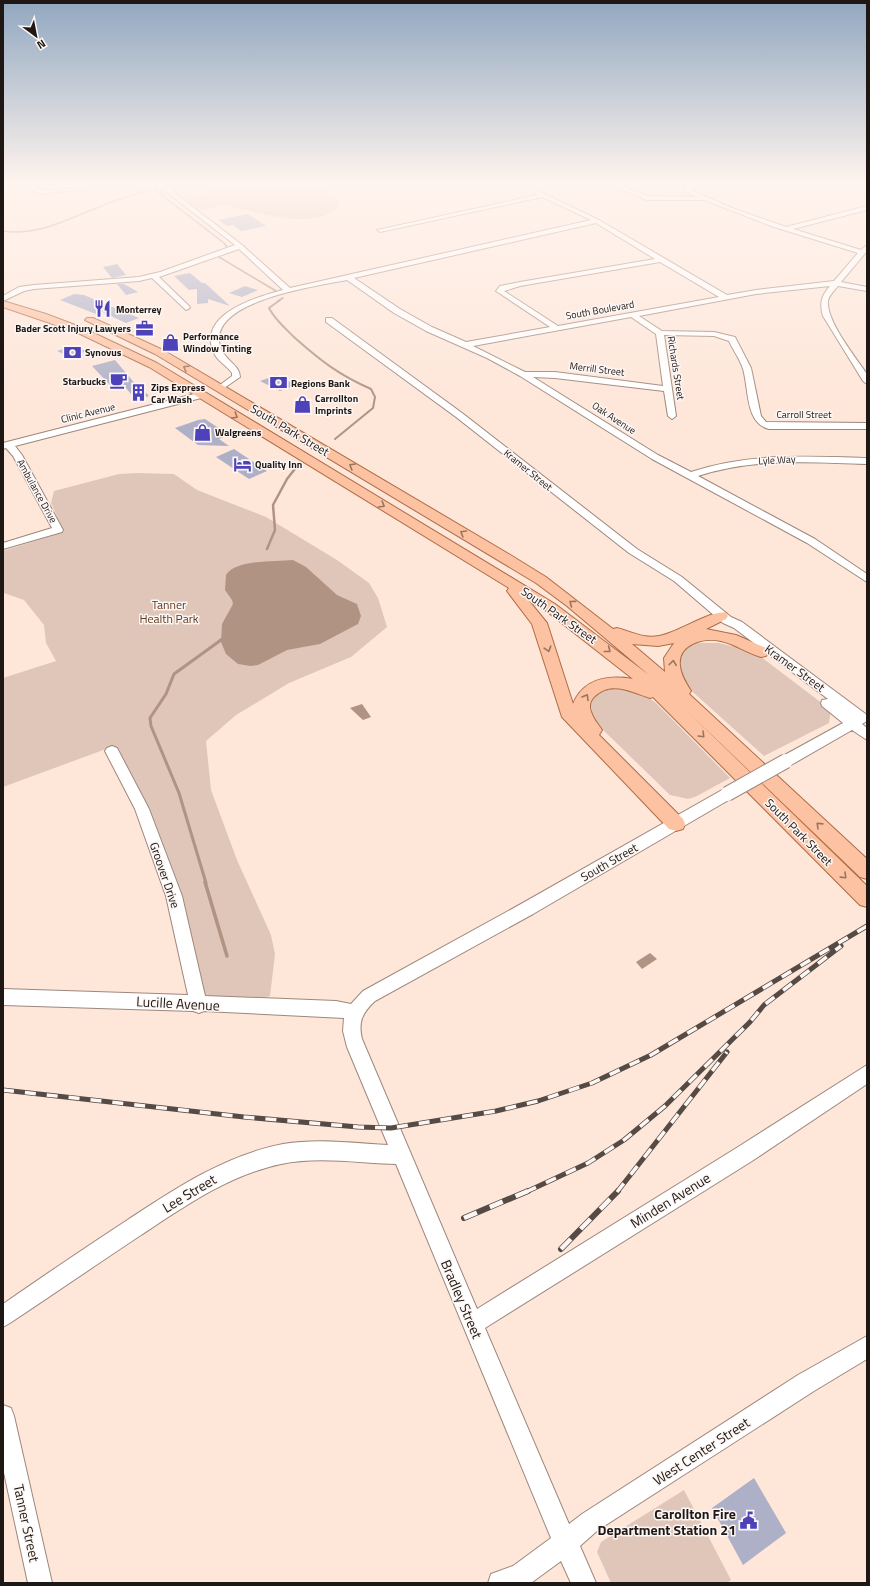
<svg xmlns="http://www.w3.org/2000/svg" width="870" height="1586" viewBox="0 0 870 1586" font-family="'Titillium Web',sans-serif">
	<style>
		.green { fill: #e0c6b9 }
		.water { fill: #b09383 }
		.lines { fill: none; stroke-linecap: round; stroke-linejoin: round }
		.stream-far4 { stroke: #b09383; stroke-width: 1.5 }
		.stream-far3 { stroke: #b09383; stroke-width: 2 }
		.stream-far2 { stroke: #b09383; stroke-width: 2.5 }
		.stream-far1 { stroke: #b09383; stroke-width: 3 }
		.stream { stroke: #b09383; stroke-width: 3.5 }
		.building { fill: #aeb0c7 }
		.minor-casing { stroke: #9d877c; stroke-width: 2 }
		.major-casing { stroke: #ae6c46; stroke-width: 2 }
		.minor { fill: #fff; fill-rule: evenodd }
		.major { fill: #fdc2a1; fill-rule: evenodd }
		.rail-far1-casing { stroke: #564a44; stroke-width: 5 }
		.rail-casing { stroke: #564a44; stroke-width: 6 }
		.rail-far1 { stroke: #fcf7f5; stroke-width: 3.5; stroke-dasharray: 11; stroke-linecap: butt }
		.rail { stroke: #fcf7f5; stroke-width: 4.5; stroke-dasharray: 14; stroke-linecap: butt }
		.minor-bridge-casing { stroke: #9d877c; stroke-width: 16; stroke-linecap: butt }
		.minor-bridge { stroke: #fff; stroke-width: 14 }
		.oneway { stroke: #997561 }
		.labels { text-anchor: middle; dominant-baseline: central; stroke-width: 3; stroke-linejoin: round; paint-order: stroke }
		.far-poi-label { font-size: 10px; font-weight: bold; fill: #1f1713; stroke: #fcf7f5; text-anchor: start }
		.far-street-label { font-size: 10px; fill: #1f1713; stroke: #fcf7f5 }
		.street-label { font-size: 12px; fill: #1f1713; stroke: #fcf7f5 }
		.park-label { font-size: 12px; fill: #60351b; stroke: #fcf7f5 }
		.near-street-label { font-size: 14px; fill: #1f1713; stroke: #fcf7f5 }
		.near-poi-label { font-size: 14px; font-weight: bold; fill: #1f1713; stroke: #fcf7f5; text-anchor: end }
	</style>
	<rect width="100%" height="100%" fill="#fee6d9"/>
	<path class="green" d="M227,184H308L336,198L340,204C319,233 259,213 230,207L232,206L226,205L202,210L187,201H190L187,199L201,196Z
		M137,473L174,474L197,490L266,517L337,560L369,583L378,598L387,627L351,657L289,683L236,715L206,741L211,790L237,860L271,935L275,954L270,996L255,1001L199,1005L174,896L127,779L106,749L3,787V678L56,661L46,643L44,625L24,600L4,593L3,551L64,532L51,503L54,491L119,474Z
		M697,643H719L753,651L831,710L829,723L764,756L685,685C672,664 673,653 697,643Z
		M614,686L644,694L657,704L730,778L695,797L688,799L670,795L598,725L594,720L590,702L602,690Z
		M684,1490L731,1580L727,1583H611L597,1552L601,1542Z"/>
	<path class="water" d="M293,560L306,567L337,595L357,604L361,616L358,624L320,644L287,650L258,665L251,666L238,664L226,654L221,642L222,624L233,604L232,600L225,590L226,575C236,559 276,562 293,560Z
		M362,704L371,717L363,720L350,708Z
		M650,953L657,959L642,969L636,962Z"/>
	<g class="lines">
		<path class="stream-far4" d="M167,185L177,184
			M154,189L224,243L227,247L225,249
			M3,231C38,237 72,217 104,205C121,198 139,193 157,188
			M219,257L276,291
			M278,301L283,298"/>
		<path class="stream-far3" d="M280,300L269,308C275,320 285,328 295,338C321,361 339,375 371,389L375,397L373,408L335,439"/>
		<path class="stream-far2" d="M267,549L275,530L273,505L287,479L298,465
			M219,641L223,638"/>
		<path class="stream-far1" d="M206,883L179,793L151,726L150,718L166,694L174,674L221,640"/>
		<path class="stream" d="M205,882L227,956"/>
	</g>
	<path class="building" d="M248,214L266,226L241,231L233,225L227,226L218,220Z
		M117,264L126,275L112,278L103,267Z
		M190,273L202,283H205L230,306L208,299V303L197,304V289L189,290L174,276Z
		M117,284H124L138,292L126,295Z
		M245,286L258,290L242,297L229,293Z
		M74,294L84,295L139,318L126,323L102,312L96,314L60,300Z
		M72,346L86,351L72,358L57,351Z
		M115,360L137,386H140L149,396L136,400L121,382L110,385L92,366Z
		M277,375L296,385L280,391L260,381Z
		M205,419L229,435L219,439L229,446L198,445L175,428L198,420Z
		M234,449L267,471L249,479L216,457Z
		M754,1478L786,1533L743,1565L712,1508Z"/>
	<g class="lines">
		<defs>
			<path id="minor" d="M27,184C36,184 36,190 44,190C69,191 97,184 124,184L42,194L34,191Z
				M156,184H163L167,187L203,184L171,190L242,245L290,288L591,220L542,197L380,232L377,230L537,195L535,193L538,191L599,220L727,295L756,290L834,281L858,253L771,226L704,200H647L608,184H616L648,196L697,197L686,192L684,188L689,184H696L691,190L732,208L786,227L867,206V210L793,229L861,250L867,245V251L841,282L867,287V291L838,286C834,291 829,295 828,301C826,321 856,358 867,374V384L863,381L823,316C819,303 822,295 830,286L756,294L639,316L662,331L714,332L735,337L751,368L761,416L766,422L867,423V429H769C745,423 749,389 743,369C740,359 733,350 729,341L714,336L664,335L676,416L672,419L668,416L664,391L555,378L533,377L658,455L691,472C748,453 807,456 867,458V464C810,462 753,458 698,476L815,539L867,574V582L807,543L652,459L520,376L487,358L426,331L394,313L347,280C318,286 219,299 219,339C219,359 240,363 240,377L220,391L216,388L232,376V373C227,366 219,362 215,355C194,315 256,297 283,290L239,249L159,277L189,306L190,308L186,310L152,278L139,281L34,289L24,291L3,301V296L19,287L34,285L139,277L160,272L235,245ZM596,223L655,259L520,282L500,286L496,291L550,327L466,342L432,327L400,309L354,278ZM660,262L719,297L558,326L504,291L520,286ZM631,317L656,334L663,386L555,372H525L473,346Z
				M798,184H807L813,187L810,189Z
				M326,318H332L462,413L637,549L682,577L731,617L742,622L867,715V721L862,724L867,728V740L852,730L791,765L786,766L781,765L779,761L781,757L843,723L822,706L821,703L822,700L828,699L734,628L723,623L674,581L629,553L456,417L326,322Z
				M202,392L205,393V397L15,446L22,455L63,530L62,532L3,549V543L52,528L13,456L6,448L3,449V443Z
				M112,746L117,748L149,809L182,896L205,996L336,1001L351,1004L363,991L521,904L722,790L727,789L732,790L734,794L732,798L533,914L375,1001C362,1013 358,1022 362,1039L477,1309L738,1147L867,1065V1084L752,1161L485,1328L569,1524L582,1514L798,1375L867,1336V1359L814,1391L598,1530L580,1546L596,1583H571L561,1561L531,1583H488L491,1574L513,1566L551,1538L396,1164C358,1163 319,1156 281,1164C229,1175 185,1206 141,1235C97,1264 54,1294 10,1323L3,1327V1304C45,1275 86,1247 129,1219C176,1188 226,1155 283,1144C318,1138 353,1143 388,1145L347,1047L343,1031L344,1018L204,1011L199,1013L193,1011L3,1005V989L188,995L166,896L135,809L105,751L107,748Z
				M3,1405L11,1408L14,1416L52,1583H28L3,1468Z"/>
			<path id="major" d="M3,301L46,314L83,328L157,363L555,604L649,675L567,606L536,583L155,354L85,320L87,318H93L163,350L507,553L546,577L613,629L617,628C632,632 644,639 659,636C678,633 712,609 726,613L728,616L726,619L706,629L736,635L766,648L769,652L766,656L761,657C747,653 735,644 721,641C704,637 677,644 680,666C681,675 686,683 691,691L689,694L867,859V879L860,877L687,711L867,886V907L860,905L653,697L650,698C631,692 611,680 594,697C589,702 589,708 592,714C594,720 599,725 602,730L599,735L683,819L685,824L683,829L676,831L669,829L562,717L532,624L507,591L509,588L149,367L76,332L3,307ZM529,601L545,610L633,679C608,675 584,678 573,704L547,623ZM674,643L664,658L665,672L632,644L658,646Z"/>
		</defs>
		<use href="#minor" class="minor-casing"/>
		<use href="#major" class="major-casing"/>
		<use href="#minor" class="minor"/>
		<use href="#major" class="major"/>
		<defs>
			<path id="rail-far1" d="M3,1090L244,1117L358,1127L391,1128L496,1111L538,1101L592,1083L651,1055L867,926
				M526,1192L588,1163L624,1140L665,1106L750,1022L764,1005L841,946
				M617,1192L727,1052"/>
			<path id="rail" d="M464,1218L528,1191
				M561,1249L618,1191"/>
		</defs>
		<use href="#rail-far1" class="rail-far1-casing"/>
		<use href="#rail" class="rail-casing"/>
		<use href="#rail-far1" class="rail-far1"/>
		<use href="#rail" class="rail"/>
		<defs>
			<path id="minor-bridge" d="M727,794L786,761"/>
		</defs>
		<use href="#minor-bridge" class="minor-bridge-casing"/>
		<use href="#minor-bridge" class="minor-bridge"/>
	</g>
	<defs><path id="oneway-chevron" d="M-2-3.5L2.5 0L-2 3.5" fill="none" stroke-width="1.6" stroke-linecap="round" stroke-linejoin="round"/></defs>
	<g class="oneway">
		<use href="#oneway-chevron" transform="translate(186 368) rotate(-149)"/>
		<use href="#oneway-chevron" transform="translate(235 416) rotate(31)"/>
		<use href="#oneway-chevron" transform="translate(352 466) rotate(-149)"/>
		<use href="#oneway-chevron" transform="translate(382 505) rotate(31)"/>
		<use href="#oneway-chevron" transform="translate(463 533) rotate(-149)"/>
		<use href="#oneway-chevron" transform="translate(572 603) rotate(-143)"/>
		<use href="#oneway-chevron" transform="translate(548 649) rotate(73)"/>
		<use href="#oneway-chevron" transform="translate(608 650) rotate(38)"/>
		<use href="#oneway-chevron" transform="translate(673 663) rotate(-83)"/>
		<use href="#oneway-chevron" transform="translate(586 697) rotate(-60)"/>
		<use href="#oneway-chevron" transform="translate(702 735) rotate(45)"/>
		<use href="#oneway-chevron" transform="translate(819 825) rotate(-136)"/>
		<use href="#oneway-chevron" transform="translate(844 876) rotate(44)"/>
	</g>
	<linearGradient id="sky" x2="0" y2="1"><stop stop-color="#91a7c0"/><stop offset="0.45" stop-color="#fff4ee"/><stop offset="1" stop-color="#fff4ee" stop-opacity="0"/></linearGradient>
	<rect width="870" height="406" fill="url(#sky)"/>
	<defs>
		<symbol id="restaurant-bare" viewBox="-9 -9 18 18"><path d="M-5-6h1v4h1v-4h1v4h1v-4h1v5L-1.5 .5V6h-2V.5L-5-1ZM5-6V6H3V1.5H1.5Q1.5-4 5-6Z" fill="#4d42b9" stroke="#fcf7f5" stroke-width="2.5" paint-order="stroke"/></symbol>
		<symbol id="office-bare" viewBox="-9 -9 18 18"><path d="M-6-3h4V-5.5h4V-3h4V5H-6ZM-1-4.5V-3h2v-1.5ZM-6 0V1H6V0Z" fill="#4d42b9" stroke="#fcf7f5" stroke-width="2.5" paint-order="stroke"/></symbol>
		<symbol id="shop-bare" viewBox="-9 -9 18 18"><path d="M-5-2.5h2.3a2.7 3.5 0 0 1 5.4 0H5L5.5 6h-11ZM-1.5-2.5h3a1.5 2.3 0 0 0-3 0Z" fill="#4d42b9" stroke="#fcf7f5" stroke-width="2.5" paint-order="stroke"/></symbol>
		<symbol id="bank-bare" viewBox="-9 -9 18 18"><path d="M-6-4H6V4H-6ZM0-2.3a2.3 2.3 0 1 0 0 4.6a2.3 2.3 0 1 0 0-4.6Z" fill="#4d42b9" stroke="#fcf7f5" stroke-width="2.5" paint-order="stroke"/></symbol>
		<symbol id="cafe-bare" viewBox="-9 -9 18 18"><path d="M-5.5-4.5H6V0H3Q3 3.5 0 3.5H-2.5Q-5.5 3.5-5.5 0ZM3-3.2v2h1.7v-2ZM-6 4.5H4V6H-6Z" fill="#4d42b9" stroke="#fcf7f5" stroke-width="2.5" paint-order="stroke"/></symbol>
		<symbol id="building-bare" viewBox="-9 -9 18 18"><path d="M-4-6H4V6H1V3H-1V6H-4ZM-2.5-4.3h1.7v1.8h-1.7ZM.8-4.3h1.7v1.8H.8ZM-2.5-1h1.7V.8h-1.7ZM.8-1h1.7V.8H.8Z" fill="#4d42b9" stroke="#fcf7f5" stroke-width="2.5" paint-order="stroke"/></symbol>
		<symbol id="hotel-bare" viewBox="-9 -9 18 18"><path d="M-6-4.5h1.5V1H6V5H4.5V3h-9V5H-6ZM-4 0a1.8 1.8 0 1 1 3.6 0ZM.5 0V-2.5h3Q6-2.5 6 0Z" fill="#4d42b9" stroke="#fcf7f5" stroke-width="2.5" paint-order="stroke"/></symbol>
		<symbol id="civic-bare" viewBox="-9 -9 18 18"><path d="M-.6-6.5H3V-4.5H.6V-3L4-1V1h2V6H-6V1h2V-1L-.6-3ZM-1.2 2.5V6h2.4V2.5Z" fill="#4d42b9" stroke="#fcf7f5" stroke-width="2.5" paint-order="stroke"/></symbol>
	</defs>
	<g fill-rule="evenodd">
		<use href="#restaurant-bare" x="90" y="296" width="25" height="25"/>
		<use href="#office-bare" x="132" y="316" width="25" height="25"/>
		<use href="#shop-bare" x="158" y="330" width="25" height="25"/>
		<use href="#bank-bare" x="60" y="340" width="25" height="25"/>
		<use href="#cafe-bare" x="106" y="368" width="25" height="25"/>
		<use href="#bank-bare" x="266" y="370" width="25" height="25"/>
		<use href="#building-bare" x="126" y="380" width="25" height="25"/>
		<use href="#shop-bare" x="290" y="392" width="25" height="25"/>
		<use href="#shop-bare" x="190" y="420" width="25" height="25"/>
		<use href="#hotel-bare" x="230" y="452" width="25" height="25"/>
		<use href="#civic-bare" x="736" y="1508" width="25" height="25"/>
	</g>
	<g class="labels">
		<g class="far-poi-label">
			<text x="116" y="309">Monterrey</text>
			<text x="131" y="328" text-anchor="end">Bader Scott Injury Lawyers</text>
			<text x="183" y="336">Performance<tspan x="183" dy="12">Window Tinting</tspan></text>
			<text x="85" y="352">Synovus</text>
			<text x="106" y="381" text-anchor="end">Starbucks</text>
			<text x="291" y="383">Regions Bank</text>
			<text x="151" y="387">Zips Express<tspan x="151" dy="12">Car Wash</tspan></text>
			<text x="315" y="398">Carrollton<tspan x="315" dy="12">Imprints</tspan></text>
			<text x="215" y="432">Walgreens</text>
			<text x="255" y="464">Quality Inn</text>
		</g>
		<g class="far-street-label">
			<text transform="translate(600 310) rotate(-10)">South Boulevard</text>
			<text transform="translate(676 368) rotate(81)">Richards Street</text>
			<text transform="translate(597 369) rotate(7)">Merrill Street</text>
			<text transform="translate(88 413) rotate(-14)">Clinic Avenue</text>
			<text x="804" y="414">Carroll Street</text>
			<text transform="translate(614 418) rotate(33)">Oak Avenue</text>
			<text transform="translate(777 460) rotate(-3)">Lyle Way</text>
			<text transform="translate(528 470) rotate(39)">Kramer Street</text>
			<text transform="translate(37 491) rotate(61)">Ambulance Drive</text>
		</g>
		<g class="street-label">
			<text transform="translate(290 430) rotate(31)">South Park Street</text>
			<text transform="translate(559 615) rotate(35)">South Park Street</text>
			<text transform="translate(795 668) rotate(36)">Kramer Street</text>
			<text transform="translate(799 832) rotate(45)">South Park Street</text>
			<text transform="translate(609 862) rotate(-30)">South Street</text>
			<text transform="translate(165 875) rotate(71)">Groover Drive</text>
		</g>
		<g class="park-label">
			<text x="169" y="604">Tanner<tspan x="169" dy="14">Health Park</tspan></text>
		</g>
		<g class="near-street-label">
			<text transform="translate(178 1003) rotate(3)">Lucille Avenue</text>
			<text transform="translate(189 1193) rotate(-31)">Lee Street</text>
			<text transform="translate(670 1200) rotate(-32)">Minden Avenue</text>
			<text transform="translate(462 1299) rotate(67)">Bradley Street</text>
			<text transform="translate(701 1451) rotate(-33)">West Center Street</text>
			<text transform="translate(27 1523) rotate(78)">Tanner Street</text>
		</g>
		<g class="near-poi-label">
			<text x="736" y="1513">Carollton Fire<tspan x="736" dy="16">Department Station 21</tspan></text>
		</g>
	</g>
	<rect width="870" height="1586" fill="none" stroke="#1f1713" stroke-width="8"/>
	<g transform="translate(36 36) rotate(148)" stroke="#fcf7f5" stroke-width="3" paint-order="stroke">
	<path d="M0-3L7 15L0 10L-7 15Z" fill="#1f1713"/>
	<text y="-6" font-size="11" font-weight="bold" text-anchor="middle" fill="#1f1713">N</text>
	</g>
</svg>
